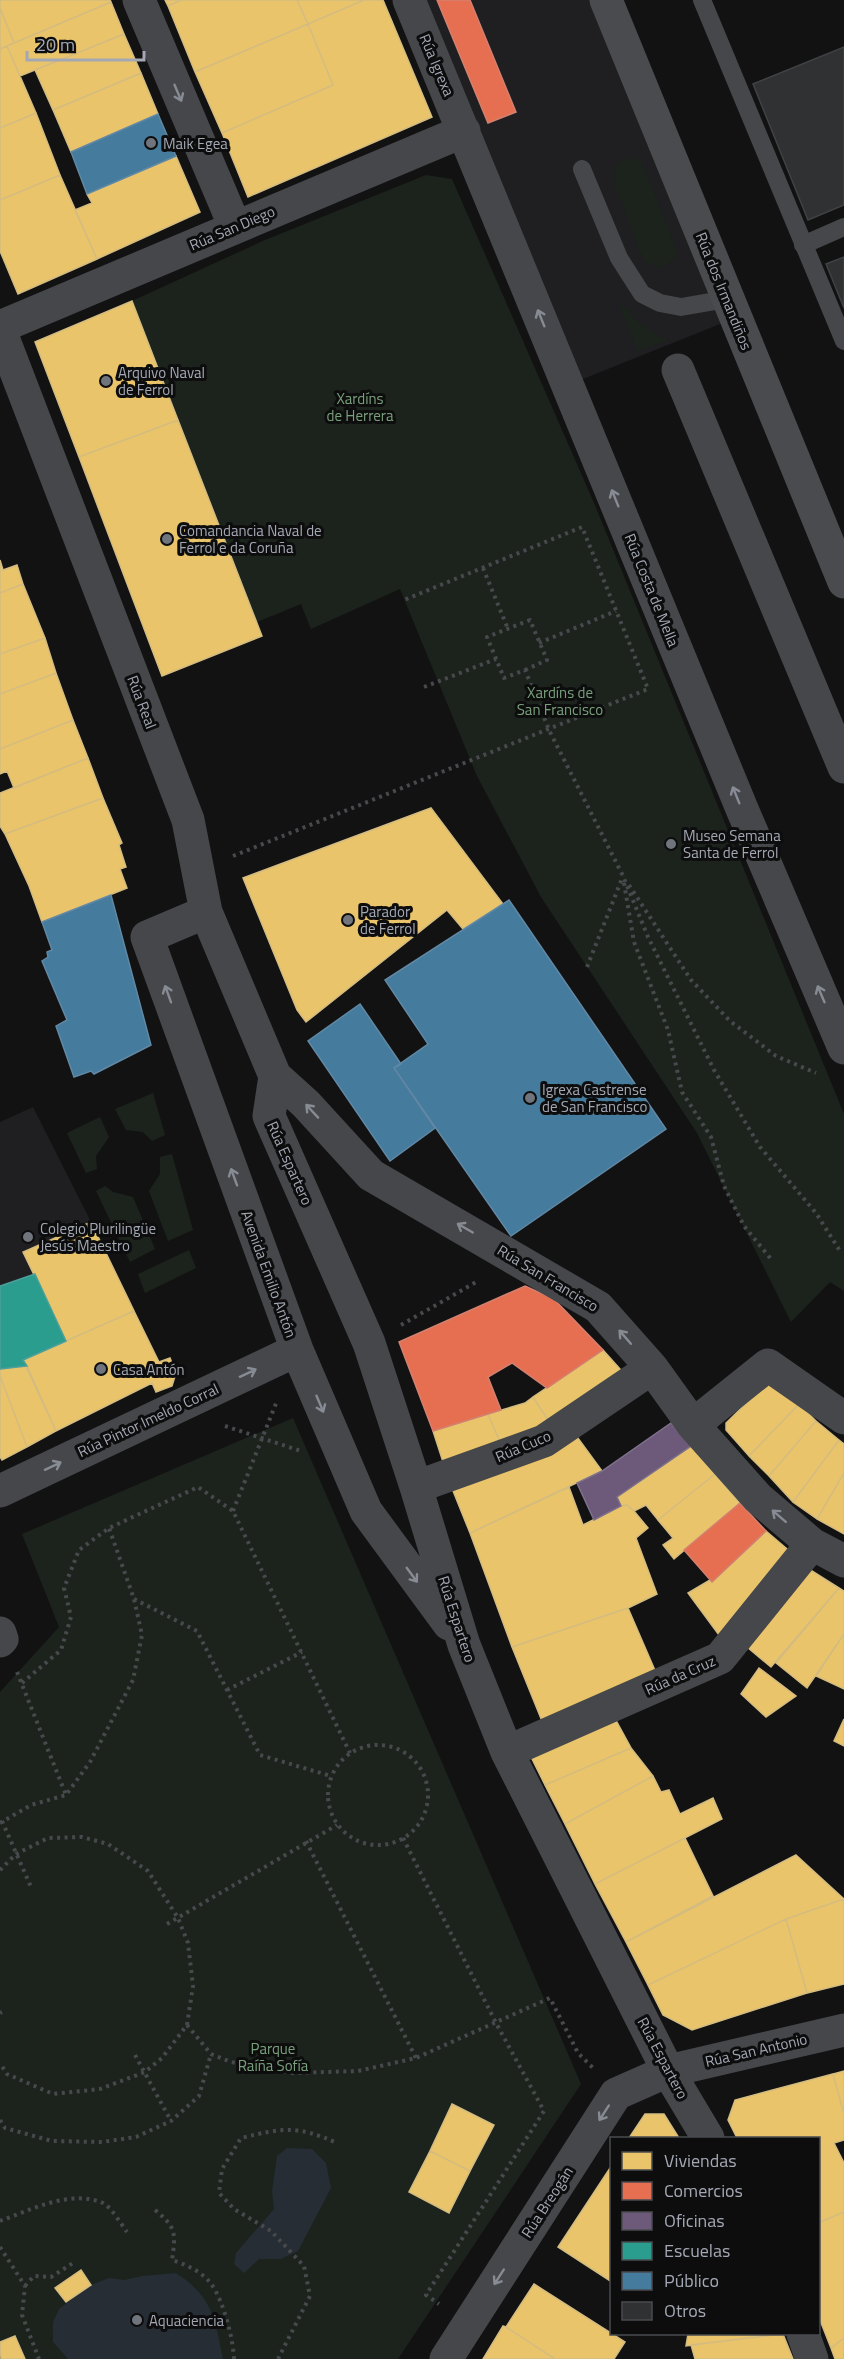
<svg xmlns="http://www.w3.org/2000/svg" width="844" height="2359" viewBox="0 0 844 2359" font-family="'Titillium Web',sans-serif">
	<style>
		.built { fill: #1f1f21 }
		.green { fill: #1c231d }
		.water { fill: #262d34 }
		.homes { fill: #e9c46a; stroke: #d4bc80; stroke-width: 1.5 }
		.shops { fill: #e76f51; stroke: #d3806f; stroke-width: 1.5 }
		.offices { fill: #6d597a; stroke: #7d718b; stroke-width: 1.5 }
		.schools { fill: #2a9d8f; stroke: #4ea09a; stroke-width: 1.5 }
		.public { fill: #457b9d; stroke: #6188a4; stroke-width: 1.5 }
		.building { fill: #303133; stroke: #414246; stroke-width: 1.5 }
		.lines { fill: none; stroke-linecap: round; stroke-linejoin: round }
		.path { stroke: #48494d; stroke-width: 4; stroke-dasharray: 3 4.5; stroke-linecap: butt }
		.lane { stroke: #46474b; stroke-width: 18 }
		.street { stroke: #46474b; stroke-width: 33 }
		.secondary { stroke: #4a4b4f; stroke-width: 33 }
		.oneway { stroke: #878b94 }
		.poi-dot { fill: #70747c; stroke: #0d0d0e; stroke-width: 2 }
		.labels { text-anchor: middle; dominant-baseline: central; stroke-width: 6; stroke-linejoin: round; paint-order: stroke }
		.street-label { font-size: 15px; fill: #a3a8b4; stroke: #0d0d0e }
		.poi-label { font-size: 15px; fill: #a3a8b4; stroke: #0d0d0e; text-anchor: start }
		.park-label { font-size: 15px; fill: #79a07c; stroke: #0d0d0e }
	</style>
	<rect width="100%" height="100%" fill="#121213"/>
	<path class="built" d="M409,0H607L735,318L568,385Z
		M33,1107L91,1222L35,1274L66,1341L27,1366L0,1369V1122Z"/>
	<path class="green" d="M634,158L642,162L676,249V257C666,266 655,270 644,261L615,185C614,167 615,160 634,158Z
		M426,175L452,179L594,503L844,1114V1291L830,1282L791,1322L697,1133L541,897L477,776L400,589L311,629L301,604L257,622L132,301L265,240Z
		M617,298C632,317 645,331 668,340L637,351Z
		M153,1093L165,1135L152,1141L143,1132L126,1130L115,1109Z
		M100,1117L109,1137L96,1156L97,1169L86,1173L67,1133Z
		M172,1154L193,1230L168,1241L149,1191L160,1174V1157Z
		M105,1186L113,1192L133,1197L155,1249L130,1262L96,1191Z
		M189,1250L196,1268L145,1293L138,1274Z
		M293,1418L581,2084L398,2359H0V1692L59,1627L22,1534Z"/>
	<path class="water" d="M287,2148L312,2149L326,2163L331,2188L298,2251L281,2259H259L244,2273L234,2264L236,2253L274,2209L272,2191L277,2156Z
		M176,2273C213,2297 215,2319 223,2359H68L53,2342V2322L59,2309L91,2285L109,2278L124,2280L142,2276Z"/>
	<path class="homes" d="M0,0H110L111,2L14,43L0,8Z
		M165,0H181L168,6Z
		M181,0H297L308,24L195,72L168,6Z
		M297,0H364L308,24Z
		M364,0H383L432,117L248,197L222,133L333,85L308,24Z
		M111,2L124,34L20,76L7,46Z
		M0,8L14,43L0,49Z
		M308,24L333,85L222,133L195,72Z
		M124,34L141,73L53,110L35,70Z
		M7,46L36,113L0,128V49Z
		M141,73L158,114L71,152L53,110Z
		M36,113L60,175L0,200V128Z
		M176,156L200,212L97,259L75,210L92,203L87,194Z
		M60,175L97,259L18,294L0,251V200Z
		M132,301L178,420L79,457L35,342Z
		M178,420L262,636L162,676L79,457Z
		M0,560L3,570L17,565L23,584L0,593Z
		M23,584L45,638L0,654V593Z
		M45,638L56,673L0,694V654Z
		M56,673L73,720L0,749V694Z
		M73,720L88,758L14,788L7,771L0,774V749Z
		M88,758L103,798L5,834L0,826V793Z
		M103,798L122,843L119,845L126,867L120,869L127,888L42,922L29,886L5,834Z
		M431,808L503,904L463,929L447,910L306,1022L297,1010L243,878Z
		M91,1222L134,1311L66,1341L23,1252Z
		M134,1311L159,1362L170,1358L176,1373L172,1386L156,1392L152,1383L56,1431L23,1360Z
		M603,1350L629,1379L552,1426L533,1397Z
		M27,1366L56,1431L27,1447L0,1376V1369Z
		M0,1376L27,1447L2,1460L0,1457Z
		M769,1381L799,1404L749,1456L726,1430V1423Z
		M533,1397L552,1426L503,1449L488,1414L525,1403Z
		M799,1404L816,1421L769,1476L749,1456Z
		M488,1414L503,1449L445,1468L433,1431Z
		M816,1421L839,1440L793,1502L769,1476Z
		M572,1430L602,1471L470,1533L451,1486Z
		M839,1440L844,1444V1473L817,1519L793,1502Z
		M691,1446L715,1474L658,1520L646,1505L634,1511L627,1505L621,1506L617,1497Z
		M844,1473V1534L817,1519Z
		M715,1474L740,1503L674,1559L663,1545L673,1538L658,1520Z
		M569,1487L583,1525L621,1506L627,1505L634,1511L648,1528L636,1538L657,1594L628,1608L512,1647L470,1533Z
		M766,1531L793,1554L722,1639L688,1593L710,1580L712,1582Z
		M804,1566L839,1588L771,1667L741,1642Z
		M839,1588L844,1591V1634L807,1688L776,1663Z
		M628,1608L657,1675L542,1721L512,1647Z
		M844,1634V1689L816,1676Z
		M759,1668L796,1696L766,1717L741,1694Z
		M612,1713L631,1748L545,1785L527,1749Z
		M844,1719V1746L834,1741Z
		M631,1748L653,1776L565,1824L545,1785Z
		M653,1776L661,1792L669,1790L680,1814L713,1798L722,1819L595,1884L565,1824Z
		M685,1838L713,1896L626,1942L595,1884Z
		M796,1855L844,1899L786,1919L648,1985L626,1942Z
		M844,1899V1984L807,1993L786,1919Z
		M786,1919L807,1993L692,2030L663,2015L648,1985Z
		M844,2071V2114L833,2074Z
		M833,2074L844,2114V2140L834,2143L844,2163V2212L818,2223V2138H737L728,2120L735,2100Z
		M452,2104L494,2125L470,2171L430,2151Z
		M645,2114H664L679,2138H629Z
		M430,2151L470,2171L449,2213L409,2192Z
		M612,2165V2282L558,2247Z
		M844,2212V2338L831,2348L818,2315V2223Z
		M81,2270L91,2285L66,2302L55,2288Z
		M534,2284L625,2342L614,2359H555L506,2327Z
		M503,2326L506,2327L555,2359H483Z
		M688,2334H780L686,2346Z
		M783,2334L793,2359H695L691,2345Z
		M15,2336L25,2359H1L0,2342Z
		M844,2338V2359H835L831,2348Z"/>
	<path class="shops" d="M437,0H470L516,112L488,123Z
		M525,1286L554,1299L603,1350L547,1388L512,1363L488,1377L501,1410L433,1431L399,1342Z
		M740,1503L766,1531L712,1582L684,1550Z"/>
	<path class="offices" d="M671,1423L691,1446L617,1497L621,1506L594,1520L577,1483L602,1471Z"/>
	<path class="schools" d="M35,1274L66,1341L23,1360L27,1366L0,1369V1286Z"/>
	<path class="public" d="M158,114L176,156L87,194L71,152Z
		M111,895L151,1045L94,1074L91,1071L74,1077L56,1026L67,1020L42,961L48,957L47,952L52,950L42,922Z
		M509,900L666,1129L511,1236L394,1068L428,1044L385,980Z
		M360,1004L401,1064L394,1068L435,1128L390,1161L308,1041Z"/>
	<path class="building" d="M844,47V205L808,220L753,84Z
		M844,257V308L826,264Z"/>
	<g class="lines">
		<path class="path" d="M483,568L508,629
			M539,643L616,611
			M525,670L547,660L530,620L487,637L504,678L525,670L549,730L623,876L648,937L714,1070L760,1147L816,1213L840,1251
			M424,687L496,659
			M233,856L648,689L582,527L404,600
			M624,883L634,942L668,1030L682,1092L711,1137L724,1186L744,1226L771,1259
			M629,885L691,980L730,1021L776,1056L816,1073
			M587,967L623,876
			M401,1325L478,1281
			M225,1426L301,1451
			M233,1511L277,1401
			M134,1599L197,1631L260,1755L331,1776
			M17,1672L66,1795
			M22,1683L61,1650L71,1617L64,1588L79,1550L109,1528L198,1487L233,1511L350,1753
			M227,1690L302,1652
			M328 1795a50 50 0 1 1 100 0a50 50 0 1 1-100 0Z
			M2,1821L31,1887
			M0,1823L31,1805L66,1795L90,1762L133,1680L142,1635L134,1599L109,1528
			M403,1838L496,2023L544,2111L426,2295L439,2304
			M306,1841L416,2058
			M0,1870L16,1854L48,1838L82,1837L108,1844L148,1871L178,1918L188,1943L193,1986L187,2025L162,2058L145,2072L100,2089L53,2094L7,2074L0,2063
			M167,1924L337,1825
			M0,2013L2,2012
			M187,2025L211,2054L231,2062L293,2073L358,2071L416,2058L550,1998L578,2053L593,2068
			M135,2055L171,2121
			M0,2120L5,2128L52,2141L102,2142L136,2137L171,2121L199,2096L211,2054
			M155,2210C176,2227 176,2233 172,2260C187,2265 203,2272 212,2285C224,2303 233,2338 234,2359
			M0,2221C30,2210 71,2189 103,2203C112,2208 121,2224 127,2232
			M0,2247L25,2286L22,2315L39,2359
			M25,2286L34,2276L51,2277L73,2263
			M278,2359L310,2296L304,2266L271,2231L234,2209L219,2193L222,2169L241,2138C282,2128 297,2125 337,2143"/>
		<path class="lane" d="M702,0L844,341
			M582,169L619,258L642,294L660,303L681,307L727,299
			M803,245L844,227"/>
		<path class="street" d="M139,0L235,227
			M409,0L742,809L844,1048
			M0,327L464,131
			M0,330L188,820L206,912L275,1076L306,1104L371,1175L598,1307L652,1368L693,1425L758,1498L812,1544L844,1561
			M678,370L844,767
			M206,912L147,937L297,1350L366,1511L449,1624
			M275,1076L269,1116L369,1343L416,1487L464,1645L507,1752L668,2071L708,2138
			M693,1425L768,1365L844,1418
			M416,1487L544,1441L652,1368
			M0,1491L297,1350
			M0,1633L2,1639L0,1641
			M507,1752L720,1658L812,1544
			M803,2334L812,2359
			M446,2359L616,2094L668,2071L844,2030"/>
		<path class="secondary" d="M606,0L844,582"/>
	</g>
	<defs><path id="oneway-shaft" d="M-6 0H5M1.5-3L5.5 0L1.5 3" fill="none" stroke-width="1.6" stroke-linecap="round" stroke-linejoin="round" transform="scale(1.5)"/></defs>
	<g class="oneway">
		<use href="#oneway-shaft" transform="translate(178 93) rotate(67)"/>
		<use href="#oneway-shaft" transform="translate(541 318) rotate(-112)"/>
		<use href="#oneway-shaft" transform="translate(615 498) rotate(-112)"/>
		<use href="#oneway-shaft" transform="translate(736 795) rotate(-112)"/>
		<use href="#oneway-shaft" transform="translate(168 994) rotate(-110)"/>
		<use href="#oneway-shaft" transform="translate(821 994) rotate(-113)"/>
		<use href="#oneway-shaft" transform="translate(312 1111) rotate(-133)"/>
		<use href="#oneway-shaft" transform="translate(234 1177) rotate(-110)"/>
		<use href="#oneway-shaft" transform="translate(465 1228) rotate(-150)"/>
		<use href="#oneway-shaft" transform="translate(625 1337) rotate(-131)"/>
		<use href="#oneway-shaft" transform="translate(248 1373) rotate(-25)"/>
		<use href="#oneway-shaft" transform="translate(320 1404) rotate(67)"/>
		<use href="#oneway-shaft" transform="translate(53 1466) rotate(-25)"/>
		<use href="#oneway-shaft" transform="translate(779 1516) rotate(-139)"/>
		<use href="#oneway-shaft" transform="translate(412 1575) rotate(54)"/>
		<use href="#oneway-shaft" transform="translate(604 2113) rotate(123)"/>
		<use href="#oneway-shaft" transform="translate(499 2277) rotate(123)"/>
	</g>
	<g class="poi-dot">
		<circle cx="151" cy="143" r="6"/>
		<circle cx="106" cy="381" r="6"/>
		<circle cx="167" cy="539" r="6"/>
		<circle cx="671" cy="844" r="6"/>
		<circle cx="348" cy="920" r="6"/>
		<circle cx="530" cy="1098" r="6"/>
		<circle cx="28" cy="1237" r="6"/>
		<circle cx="101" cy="1369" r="6"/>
		<circle cx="137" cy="2320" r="6"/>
	</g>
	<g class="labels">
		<g class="street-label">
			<text transform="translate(437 65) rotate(67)">Rúa Igrexa</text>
			<text transform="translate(232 228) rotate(-23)">Rúa San Diego</text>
			<text transform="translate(724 291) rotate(68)">Rúa dos Irmandiños</text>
			<text transform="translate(652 590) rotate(68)">Rúa Costa de Mella</text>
			<text transform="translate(142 702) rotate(69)">Rúa Real</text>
			<text transform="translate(290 1163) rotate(66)">Rúa Espartero</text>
			<text transform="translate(269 1274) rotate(70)">Avenida Emilio Antón</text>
			<text transform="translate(548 1278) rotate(31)">Rúa San Francisco</text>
			<text transform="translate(148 1420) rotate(-25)">Rúa Pintor Imeldo Corral</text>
			<text transform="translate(523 1446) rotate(-23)">Rúa Cuco</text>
			<text transform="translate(457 1619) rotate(72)">Rúa Espartero</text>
			<text transform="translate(680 1675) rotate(-24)">Rúa da Cruz</text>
			<text transform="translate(756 2050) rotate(-13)">Rúa San Antonio</text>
			<text transform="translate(663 2058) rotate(62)">Rúa Espartero</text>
			<text transform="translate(547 2202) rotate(-57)">Rúa Breogán</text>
		</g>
		<g class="poi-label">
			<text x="163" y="143">Maik Egea</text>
			<text x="118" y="372">Arquivo Naval<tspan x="118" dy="17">de Ferrol</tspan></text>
			<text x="179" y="530">Comandancia Naval de<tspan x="179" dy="17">Ferrol e da Coruña</tspan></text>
			<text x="683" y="835">Museo Semana<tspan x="683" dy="17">Santa de Ferrol</tspan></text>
			<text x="360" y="911">Parador<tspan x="360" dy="17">de Ferrol</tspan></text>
			<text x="542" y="1089">Igrexa Castrense<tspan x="542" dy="17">de San Francisco</tspan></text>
			<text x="40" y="1228">Colegio Plurilingüe<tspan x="40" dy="17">Jesús Maestro</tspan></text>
			<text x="113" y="1369">Casa Antón</text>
			<text x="149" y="2320">Aquaciencia</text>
		</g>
		<g class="park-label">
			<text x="360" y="398">Xardíns<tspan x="360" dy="17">de Herrera</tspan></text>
			<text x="560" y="692">Xardíns de<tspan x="560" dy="17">San Francisco</tspan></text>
			<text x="273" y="2048">Parque<tspan x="273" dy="17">Raíña Sofía</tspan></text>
		</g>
	</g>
	<rect x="610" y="2137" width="210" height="198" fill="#0d0d0e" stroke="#494b50" stroke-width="1.5"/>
	<rect x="622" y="2152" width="30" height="18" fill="#e9c46a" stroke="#494b50" stroke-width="1.5"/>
	<text x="664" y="2167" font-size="18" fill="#a3a8b4">Viviendas</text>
	<rect x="622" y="2182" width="30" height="18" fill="#e76f51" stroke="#494b50" stroke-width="1.5"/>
	<text x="664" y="2197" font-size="18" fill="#a3a8b4">Comercios</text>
	<rect x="622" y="2212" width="30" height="18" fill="#6d597a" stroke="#494b50" stroke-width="1.5"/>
	<text x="664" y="2227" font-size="18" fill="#a3a8b4">Oficinas</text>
	<rect x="622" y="2242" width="30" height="18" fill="#2a9d8f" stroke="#494b50" stroke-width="1.5"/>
	<text x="664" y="2257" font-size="18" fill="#a3a8b4">Escuelas</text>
	<rect x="622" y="2272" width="30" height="18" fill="#457b9d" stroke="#494b50" stroke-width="1.5"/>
	<text x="664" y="2287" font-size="18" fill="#a3a8b4">Público</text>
	<rect x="622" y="2302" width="30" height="18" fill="#303133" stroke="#494b50" stroke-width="1.5"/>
	<text x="664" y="2317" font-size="18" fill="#a3a8b4">Otros</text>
	<path d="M27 51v9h117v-9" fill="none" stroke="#a3a8b4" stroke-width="3"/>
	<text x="36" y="51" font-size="18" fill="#a3a8b4" stroke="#0d0d0e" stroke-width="4.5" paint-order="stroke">20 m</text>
</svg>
